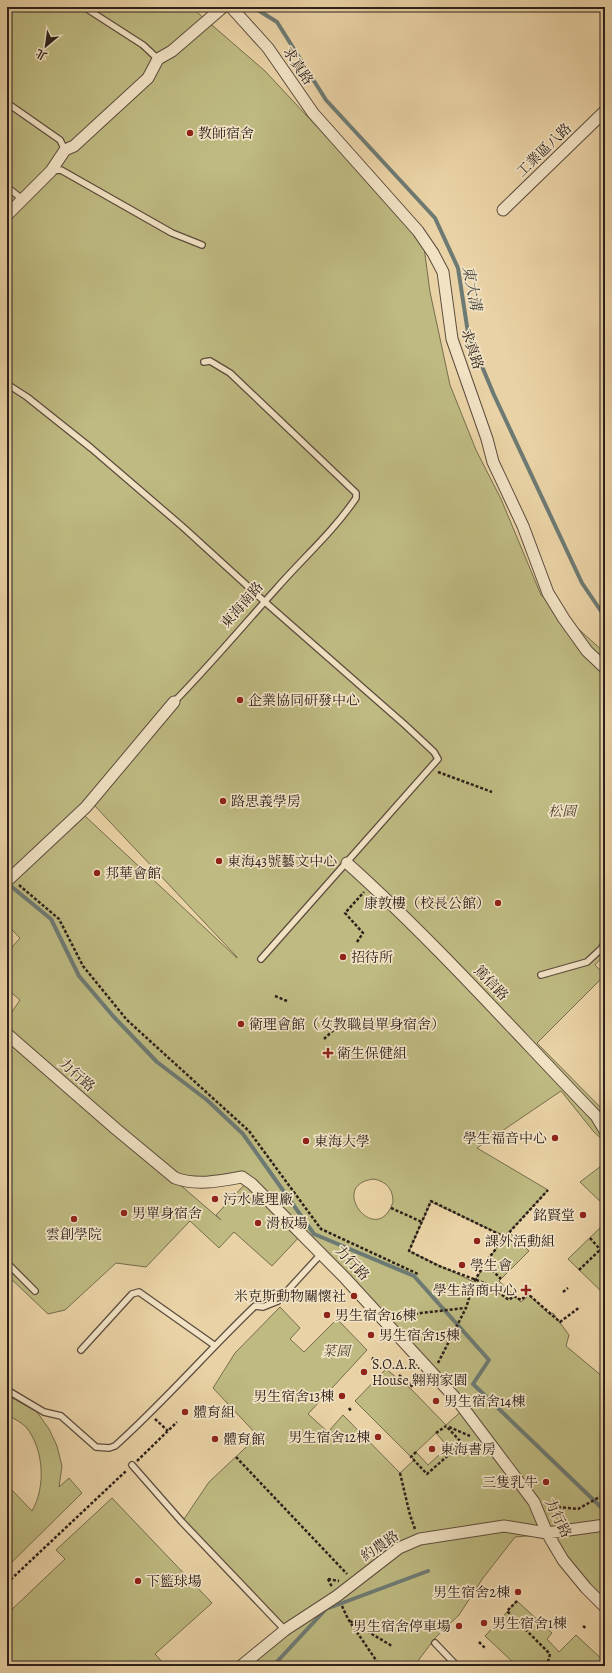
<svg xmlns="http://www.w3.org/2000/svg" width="612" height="1673" viewBox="0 0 612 1673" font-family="Alegreya,'Noto Serif TC',serif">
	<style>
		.green { fill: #beba81; stroke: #766d4e; fill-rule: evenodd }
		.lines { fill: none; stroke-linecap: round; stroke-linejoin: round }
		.stream { stroke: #6d7a73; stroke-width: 4 }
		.lane-casing { stroke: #5c4c3e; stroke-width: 8 }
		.street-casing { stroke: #5c4c3e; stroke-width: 13 }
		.path { stroke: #2d201b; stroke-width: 2.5; stroke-dasharray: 3 2; stroke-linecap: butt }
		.lane { stroke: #f1e2c4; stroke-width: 5.5 }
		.street { stroke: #f1e2c4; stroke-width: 11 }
		.poi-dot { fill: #8f2418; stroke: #f1e2c4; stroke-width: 1.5 }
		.labels { text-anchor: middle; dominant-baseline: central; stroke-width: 3.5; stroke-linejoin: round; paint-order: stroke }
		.street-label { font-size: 14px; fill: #2d201b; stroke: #f1e2c4 }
		.poi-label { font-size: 14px; fill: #2d201b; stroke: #f1e2c4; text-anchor: start }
		.park-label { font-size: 14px; font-style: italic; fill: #514634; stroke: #f1e2c4 }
		.water-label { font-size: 15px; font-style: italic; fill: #4d4d47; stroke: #f1e2c4 }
	</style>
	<rect width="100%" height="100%" fill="#e9d2a5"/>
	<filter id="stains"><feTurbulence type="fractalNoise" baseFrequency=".005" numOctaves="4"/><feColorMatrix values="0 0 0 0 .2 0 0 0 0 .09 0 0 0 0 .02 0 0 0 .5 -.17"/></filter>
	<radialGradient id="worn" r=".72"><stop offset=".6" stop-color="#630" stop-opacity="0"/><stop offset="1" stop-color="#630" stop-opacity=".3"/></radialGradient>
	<path class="green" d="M7,7H191L265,71L388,203L424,247L430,292L450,385L476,450L501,499L541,595L605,653V954L595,965L605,975L537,1043L605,1112V1142L594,1132L561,1091L477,1148L548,1190L509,1232L529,1251L499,1281L521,1302L529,1295L550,1315L553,1313L569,1335L566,1346L603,1377L605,1376V1612L549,1534L515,1537L483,1578L459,1615L436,1637L414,1666H242L284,1630L182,1522L209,1482L258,1436L213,1388L235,1353L280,1307L300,1328L290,1339L304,1352L337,1319L367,1350L308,1414L328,1432L343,1415L400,1473L414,1460L355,1401L386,1369L412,1390L446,1425L464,1409L302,1234L272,1266L234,1232L219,1248L190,1221L146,1267L116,1263L65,1310L48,1314L7,1275V1019L20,1000L7,989V953L20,938L7,925ZM94,805L237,957V958L85,816L19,871L86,807ZM143,1153L169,1174L246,1183L216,1215L221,1220ZM374,1179C387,1182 393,1189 393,1202C377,1250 326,1184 374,1179ZM431,1202L504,1236L474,1282L409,1251ZM436,1433L448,1447L428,1465L416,1452Z
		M605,1163V1206L580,1182Z
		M605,1223V1295L568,1259Z
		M7,1395L37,1412L49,1429L57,1446L62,1466L59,1487L69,1478L82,1493L7,1567V1485L32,1511C46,1487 44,1449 26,1427C21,1422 13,1418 7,1415Z
		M112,1498L212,1603L155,1654L166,1666H7V1614L65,1559L56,1550Z
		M517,1601L552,1633L547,1639L559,1652L576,1635L605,1662V1666L598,1663L596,1666H517L485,1636Z"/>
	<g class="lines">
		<path class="stream" d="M253,7L277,22L326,100L435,218L458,268L468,333L494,395L582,583L605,617
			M7,883L51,919L79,976L113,1016L157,1062L207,1100L243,1134L314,1234L414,1276L489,1360L473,1384L605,1511
			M273,1666L326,1609L428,1571"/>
		<defs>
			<path id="lane" d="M84,7L143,45L158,59
				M7,103L60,140L65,150
				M51,171L61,170L172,233L202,245
				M7,187L22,199
				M7,384L27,397L91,448L184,528L265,602L404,724L434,752L438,759L261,959
				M174,702C210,665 242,627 276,589C303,558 333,532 356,498V493L230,373L210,361L204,362
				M541,975L587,962L602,948L605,941
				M7,1263L35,1291
				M81,1350L132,1294L139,1292L214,1345
				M7,1390L44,1412L61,1416L96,1447L109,1448L115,1446C164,1402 207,1352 255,1306L263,1307L278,1301L321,1254
				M132,1465L182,1522L285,1630
				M435,1643L457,1666"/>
			<path id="street" d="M231,7L268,48L313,113L418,231L433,253L443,272L452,339L487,439L493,462L523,526L548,593L564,619L587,651L605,668
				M503,210L605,111
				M7,215L51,171L65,150L74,146L148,78L158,59L172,51L223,7
				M347,863C435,942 514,1031 596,1116L605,1131
				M7,881L86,807L174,702
				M7,1034L116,1129L175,1178C197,1186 220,1181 242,1177L252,1184L345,1278L458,1401L534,1502L547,1533L563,1560L586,1588L605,1607
				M241,1666L285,1630L337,1596L399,1548L420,1539L504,1526L547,1533L605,1525"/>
		</defs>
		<use href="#lane" class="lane-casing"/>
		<use href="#street" class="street-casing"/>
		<path class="path" d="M438,772L492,792
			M19,885L59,919L83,966L127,1020L249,1131L321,1229L418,1274
			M357,942L363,933L345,913L364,892
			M275,996L287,1001
			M324,1039L345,1019
			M391,1208L422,1222
			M505,1237L431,1201L409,1251L439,1266L487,1284L509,1300L514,1296L521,1300L528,1294L560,1322L580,1307
			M590,1238L605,1255
			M485,1263L501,1279
			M579,1270L605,1245
			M563,1292L568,1288
			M344,1311L345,1312
			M395,1316L465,1308
			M372,1360L374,1357
			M438,1363L466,1308L474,1282L485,1263L505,1237L548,1190
			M399,1375L414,1388
			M410,1385L420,1376
			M349,1408L351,1411
			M155,1419L168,1431
			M449,1427L470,1436
			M436,1433L446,1426
			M416,1452L411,1457L427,1474L462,1443L446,1426
			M236,1457L347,1574
			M137,1461L177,1422
			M400,1473L410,1515L415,1529
			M548,1506L578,1509L605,1494
			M328,1579L332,1587
			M328,1579L339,1581
			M7,1583L126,1471
			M517,1601L507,1611L550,1654L547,1666
			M342,1606L348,1619L380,1666
			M350,1621L392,1646
			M583,1626L587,1629
			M479,1642L485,1648
			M465,1662L471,1666
			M490,1666L492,1664"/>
		<use href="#lane" class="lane"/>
		<use href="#street" class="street"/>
	</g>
	<g class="poi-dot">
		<circle cx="190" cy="133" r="4"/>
		<circle cx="240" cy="700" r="4"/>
		<circle cx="223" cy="801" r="4"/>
		<circle cx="219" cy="861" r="4"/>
		<circle cx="97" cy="873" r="4"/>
		<circle cx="498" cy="903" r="4"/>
		<circle cx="343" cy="957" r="4"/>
		<circle cx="241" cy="1024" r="4"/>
		<path d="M326 1047h4v4h4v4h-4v4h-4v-4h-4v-4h4z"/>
		<circle cx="555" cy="1138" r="4"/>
		<circle cx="306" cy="1141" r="4"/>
		<circle cx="215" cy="1199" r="4"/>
		<circle cx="124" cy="1213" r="4"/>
		<circle cx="583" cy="1215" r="4"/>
		<circle cx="74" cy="1219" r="4"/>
		<circle cx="258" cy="1223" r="4"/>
		<circle cx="477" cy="1241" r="4"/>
		<circle cx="462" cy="1265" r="4"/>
		<path d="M524 1284h4v4h4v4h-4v4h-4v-4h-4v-4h4z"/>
		<circle cx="354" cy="1296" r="4"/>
		<circle cx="327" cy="1315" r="4"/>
		<circle cx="371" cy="1335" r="4"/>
		<circle cx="364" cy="1372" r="4"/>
		<circle cx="342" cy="1396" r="4"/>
		<circle cx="436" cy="1401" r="4"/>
		<circle cx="185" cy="1412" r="4"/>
		<circle cx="378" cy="1437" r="4"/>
		<circle cx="215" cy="1439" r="4"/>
		<circle cx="432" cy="1449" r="4"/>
		<circle cx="546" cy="1482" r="4"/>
		<circle cx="138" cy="1581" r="4"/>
		<circle cx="518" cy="1592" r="4"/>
		<circle cx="484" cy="1623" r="4"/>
		<circle cx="459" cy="1626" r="4"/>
	</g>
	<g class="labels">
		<g class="street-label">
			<text transform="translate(298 66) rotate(56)">求真路</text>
			<text transform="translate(544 150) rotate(-44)">工業區八路</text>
			<text transform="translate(472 349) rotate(72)">求真路</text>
			<text transform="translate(242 605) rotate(-49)">東海南路</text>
			<text transform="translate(491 983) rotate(46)">篤信路</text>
			<text transform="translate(77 1075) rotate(41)">力行路</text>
			<text transform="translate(352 1263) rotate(46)">力行路</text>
			<text transform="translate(558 1518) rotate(64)">力行路</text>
			<text transform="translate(380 1546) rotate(-34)">約農路</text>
		</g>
		<g class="poi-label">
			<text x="198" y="133">教師宿舍</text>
			<text x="248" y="700">企業協同研發中心</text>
			<text x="231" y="801">路思義學房</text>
			<text x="227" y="861">東海43號藝文中心</text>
			<text x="105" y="873">邦華會館</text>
			<text x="490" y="903" text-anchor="end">康敦樓（校長公館）</text>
			<text x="351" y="957">招待所</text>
			<text x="249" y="1024">衛理會館（女教職員單身宿舍）</text>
			<text x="337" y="1053">衛生保健組</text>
			<text x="547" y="1138" text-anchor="end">學生福音中心</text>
			<text x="314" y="1141">東海大學</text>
			<text x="223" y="1199">污水處理廠</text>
			<text x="132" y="1213">男單身宿舍</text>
			<text x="575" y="1215" text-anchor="end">銘賢堂</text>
			<text x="266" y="1223">滑板場</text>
			<text x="74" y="1234" text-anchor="middle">雲創學院</text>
			<text x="485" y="1241">課外活動組</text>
			<text x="470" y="1265">學生會</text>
			<text x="517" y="1290" text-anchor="end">學生諮商中心</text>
			<text x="346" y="1296" text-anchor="end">米克斯動物關懷社</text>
			<text x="335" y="1315">男生宿舍16棟</text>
			<text x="379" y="1335">男生宿舍15棟</text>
			<text x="372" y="1364">S.O.A.R.<tspan x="372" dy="16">House 翱翔家園</tspan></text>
			<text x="334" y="1396" text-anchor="end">男生宿舍13棟</text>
			<text x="444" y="1401">男生宿舍14棟</text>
			<text x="193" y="1412">體育組</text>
			<text x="370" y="1437" text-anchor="end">男生宿舍12棟</text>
			<text x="223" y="1439">體育館</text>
			<text x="440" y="1449">東海書房</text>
			<text x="538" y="1482" text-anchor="end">三隻乳牛</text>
			<text x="146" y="1581">下籃球場</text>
			<text x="510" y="1592" text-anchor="end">男生宿舍2棟</text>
			<text x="492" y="1623">男生宿舍1棟</text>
			<text x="451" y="1626" text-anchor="end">男生宿舍停車場</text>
		</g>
		<g class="park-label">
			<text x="562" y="811">松園</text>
			<text x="336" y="1351">菜園</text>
		</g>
		<g class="water-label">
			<text transform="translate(472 288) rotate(79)">東大溝</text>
		</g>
	</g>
	<rect width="612" height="1673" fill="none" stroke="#e9d2a5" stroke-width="24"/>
	<rect x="8" y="8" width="596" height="1657" fill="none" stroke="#2d201b" stroke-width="2"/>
	<rect x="12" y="12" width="588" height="1649" fill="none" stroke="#2d201b"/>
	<g transform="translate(46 46) rotate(209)" stroke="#f1e2c4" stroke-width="3" paint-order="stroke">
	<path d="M0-3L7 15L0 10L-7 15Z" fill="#2d201b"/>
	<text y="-6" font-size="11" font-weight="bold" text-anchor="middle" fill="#2d201b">北</text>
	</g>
	<rect width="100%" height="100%" filter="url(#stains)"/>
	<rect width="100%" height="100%" fill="url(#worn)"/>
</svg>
